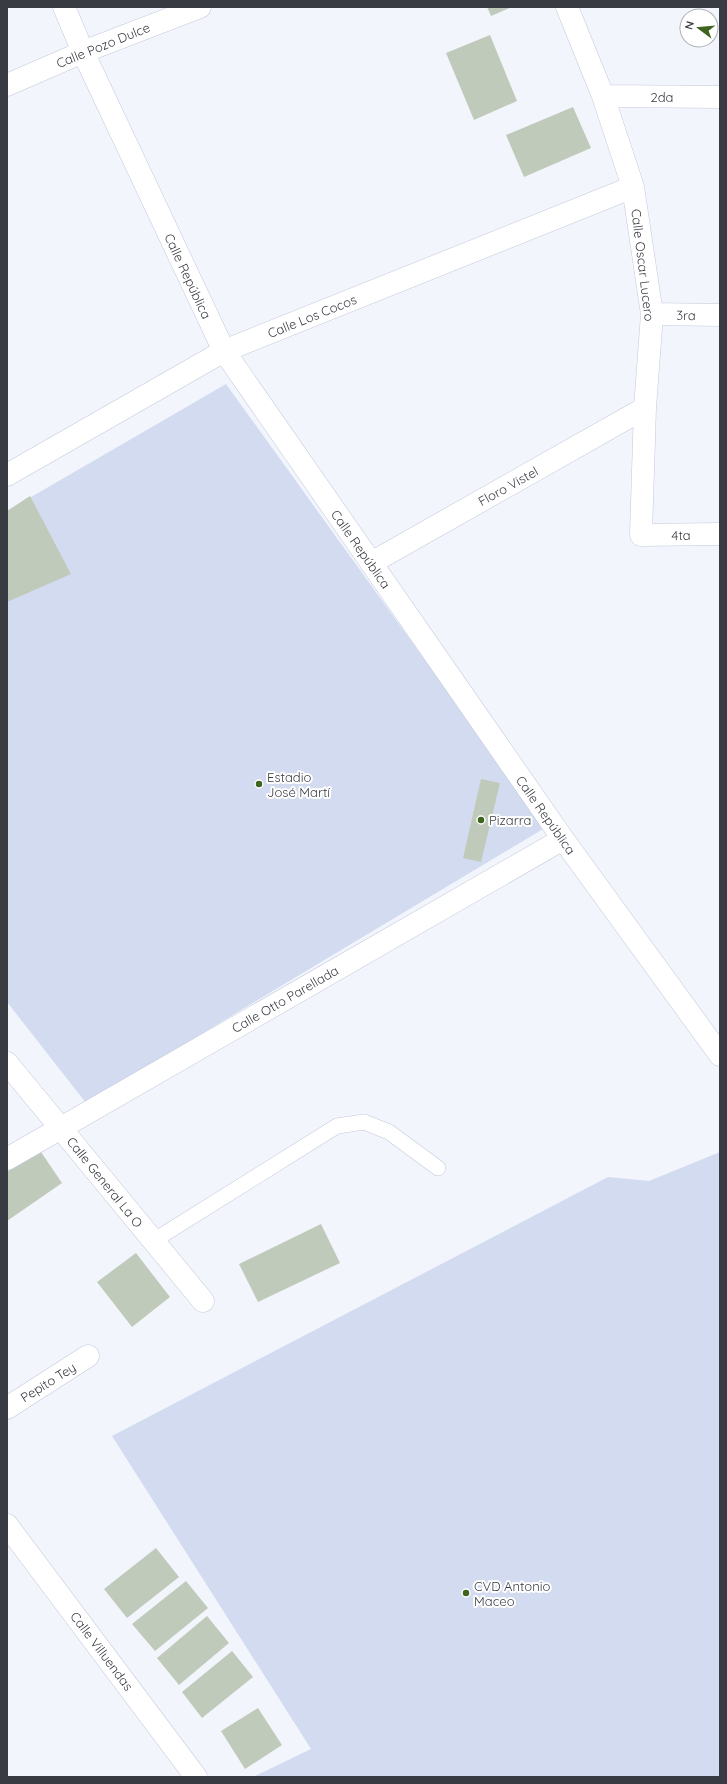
<svg xmlns="http://www.w3.org/2000/svg" width="727" height="1784" viewBox="0 0 727 1784" font-family="Quicksand,sans-serif">
	<style>
		.green { fill: #d3dbf0 }
		.building { fill: #c0caba }
		.lines { fill: none; stroke-linecap: round; stroke-linejoin: round }
		.service-casing { stroke: #c3c9db; stroke-width: 16 }
		.minor-casing { stroke: #c3c9db; stroke-width: 23 }
		.service { stroke: #fff; stroke-width: 15 }
		.minor { stroke: #fff; stroke-width: 22 }
		.poi-dot { fill: #3e641e; stroke: #fff; stroke-width: 1.5 }
		.labels { text-anchor: middle; dominant-baseline: central; stroke-width: 4; stroke-linejoin: round; paint-order: stroke }
		.street-label { font-size: 13px; fill: #383b42; stroke: #fff }
		.poi-label { font-size: 13px; fill: #383b42; stroke: #fff; text-anchor: start }
	</style>
	<rect width="100%" height="100%" fill="#f2f5fc"/>
	<path class="green" d="M226,384L481,738L543,829L86,1103L7,1002V511Z
		M720,1152V1777H253L311,1749L112,1436L608,1177L649,1181Z"/>
	<path class="building" d="M487,7H512L491,16Z
		M490,35L517,101L474,120L446,53Z
		M573,107L591,148L524,177L506,135Z
		M30,496L71,574L7,602V511Z
		M481,779L500,783L481,862L463,858Z
		M39,1149L62,1183L7,1221V1172Z
		M321,1224L340,1263L258,1302L239,1264Z
		M136,1253L170,1297L132,1327L97,1282Z
		M156,1548L179,1577L127,1618L104,1589Z
		M186,1581L208,1608L155,1651L132,1624Z
		M207,1616L229,1643L179,1685L157,1658Z
		M232,1651L253,1677L202,1718L182,1692Z
		M258,1708L282,1745L245,1769L221,1731Z"/>
	<g class="lines">
		<defs>
			<path id="service" d="M153,1241L337,1126L364,1122L389,1132L438,1168"/>
			<path id="minor" d="M64,7L83,52L224,351L563,839L720,1055
				M567,7L603,96L633,187L652,314L645,408L641,535L720,534
				M7,85L83,52L200,7
				M603,96L720,97
				M652,314L720,315
				M7,475L224,351L633,187
				M371,563L645,408
				M7,1063L203,1301
				M7,1159L563,839
				M7,1408L88,1356
				M7,1525L196,1777"/>
		</defs>
		<use href="#service" class="service-casing"/>
		<use href="#minor" class="minor-casing"/>
		<use href="#service" class="service"/>
		<use href="#minor" class="minor"/>
	</g>
	<g class="poi-dot">
		<circle cx="259" cy="784" r="4"/>
		<circle cx="481" cy="820" r="4"/>
		<circle cx="466" cy="1593" r="4"/>
	</g>
	<g class="labels">
		<g class="street-label">
			<text transform="translate(103 45) rotate(-22)">Calle Pozo Dulce</text>
			<text x="662" y="97">2da</text>
			<text transform="translate(643 265) rotate(83)">Calle Oscar Lucero</text>
			<text transform="translate(188 276) rotate(65)">Calle República</text>
			<text transform="translate(686 315) rotate(1)">3ra</text>
			<text transform="translate(312 316) rotate(-22)">Calle Los Cocos</text>
			<text transform="translate(508 486) rotate(-29)">Floro Vistel</text>
			<text transform="translate(681 535) rotate(-1)">4ta</text>
			<text transform="translate(361 549) rotate(55)">Calle República</text>
			<text transform="translate(546 815) rotate(55)">Calle República</text>
			<text transform="translate(285 999) rotate(-30)">Calle Otto Parellada</text>
			<text transform="translate(105 1182) rotate(51)">Calle General La O</text>
			<text transform="translate(48 1382) rotate(-32)">Pepito Tey</text>
			<text transform="translate(102 1651) rotate(53)">Calle Villuendas</text>
		</g>
		<g class="poi-label">
			<text x="267" y="777">Estadio<tspan x="267" dy="15">José Martí</tspan></text>
			<text x="489" y="820">Pizarra</text>
			<text x="474" y="1586">CVD Antonio<tspan x="474" dy="15">Maceo</tspan></text>
		</g>
	</g>
	<rect width="727" height="1784" fill="none" stroke="#383b42" stroke-width="16"/>
	<g transform="translate(699 28) rotate(286)"><circle r="19" fill="#ffffff" stroke="#afb1b3"/>
	<path d="M0-3L7 15L0 10L-7 15Z" fill="#3e641e"/>
	<text y="-6" font-size="11" font-weight="bold" text-anchor="middle" fill="#383b42">N</text>
	</g>
</svg>
